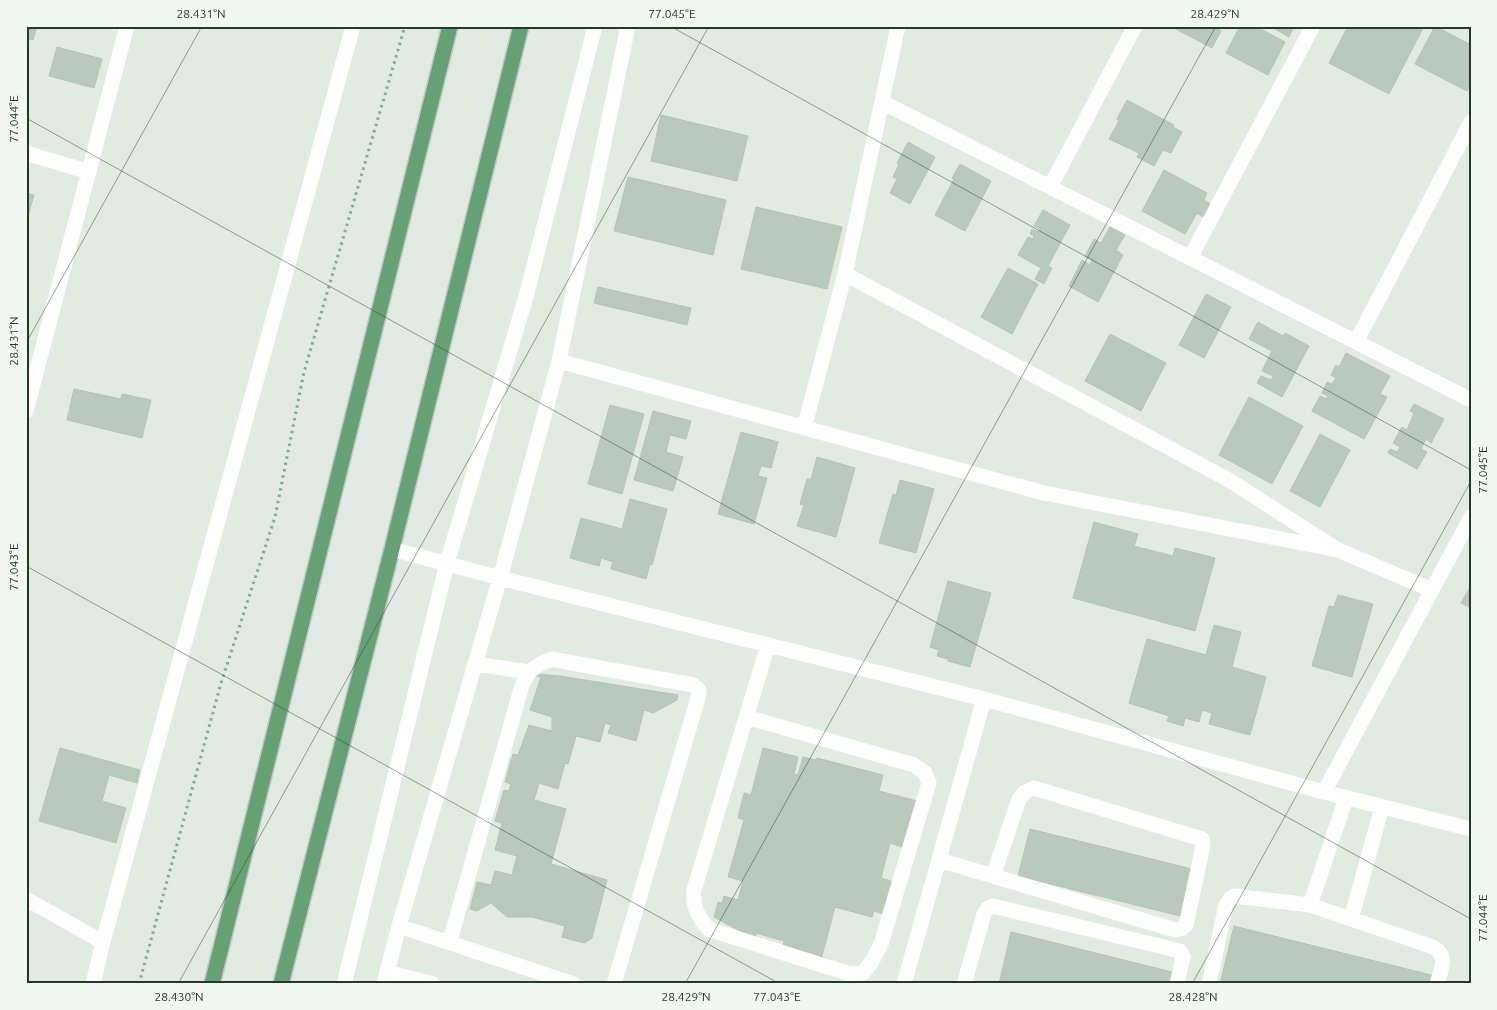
<svg xmlns="http://www.w3.org/2000/svg" width="1497" height="1010" viewBox="0 0 1497 1010" font-family="Ubuntu,sans-serif">
	<style>
		.building { fill: #b9c9bb; stroke: #b3c4b5 }
		.lines { fill: none; stroke-linecap: round; stroke-linejoin: round }
		.major-casing { stroke: #c1c8c3; stroke-width: 18 }
		.path { stroke: #81ae8a; stroke-width: 3; stroke-dasharray: 2.5 4; stroke-linecap: butt }
		.minor { stroke: #fff; stroke-width: 15 }
		.major { stroke: #66a075; stroke-width: 15 }
		.ticks { fill: none; stroke: #213b28; stroke-width: 1; stroke-opacity: 0.45 }
		.neatline { fill: none; stroke: #213b28; stroke-width: 2 }
		.ticks-label { font-size: 12px; text-anchor: middle; fill: #213b28 }
	</style>
	<rect width="100%" height="100%" fill="#e1ebe1"/>
	<path class="building" d="M26,26H37L33,40L26,38Z
		M1170,26H1213L1221,31L1212,48Z
		M1240,26H1255L1285,42L1268,75L1226,53Z
		M1270,26H1294L1289,37Z
		M1348,26H1424L1389,94L1329,63Z
		M1435,26L1471,45V83L1467,91L1415,64Z
		M57,47L102,59L94,88L49,76Z
		M1127,100L1174,125L1173,127L1182,132L1171,153L1163,150L1154,166L1137,157L1139,153L1109,139L1119,121L1117,119Z
		M661,115L748,136L737,181L651,161Z
		M908,142L935,157L910,204L890,193L897,179L893,177L899,164L897,163Z
		M960,164L991,181L965,231L935,215L954,179L952,178Z
		M1164,170L1207,193L1204,200L1210,204L1203,217L1197,213L1185,234L1142,211Z
		M628,177L726,200L713,255L614,231Z
		M26,193L34,195L26,223Z
		M756,207L842,227L827,289L741,269Z
		M1043,210L1070,225L1048,266L1052,268L1044,284L1035,279L1041,268L1018,255L1028,237L1033,239L1034,236L1030,234L1032,229L1038,232L1040,229L1034,226Z
		M1110,227L1125,235L1116,250L1123,255L1098,302L1069,286L1082,260L1090,265L1092,260L1085,256L1094,239L1101,243Z
		M1008,268L1038,284L1012,334L981,317Z
		M598,287L691,308L687,325L594,303Z
		M1206,294L1231,307L1204,358L1179,345Z
		M1258,322L1283,336L1285,333L1309,346L1282,397L1257,383L1261,376L1271,380L1273,376L1262,371L1272,351L1249,339Z
		M1110,334L1166,363L1141,411L1085,381Z
		M1346,353L1390,376L1380,394L1387,397L1364,439L1312,411L1320,396L1326,399L1328,396L1322,393L1327,382L1332,384L1336,378L1331,375L1336,365L1339,367Z
		M74,389L121,399L122,394L151,400L142,438L67,420Z
		M1249,397L1303,426L1272,484L1219,455Z
		M1414,404L1444,419L1431,443L1426,439L1421,449L1427,452L1417,469L1388,453L1390,449L1397,452L1400,447L1393,443L1402,427L1407,430L1414,413L1410,411Z
		M610,405L644,414L622,494L588,484Z
		M653,411L691,421L686,439L670,435L666,452L683,457L673,491L634,480Z
		M741,432L778,442L771,468L761,466L758,476L767,478L754,524L718,514Z
		M1320,434L1350,450L1320,507L1290,491Z
		M817,457L855,468L836,537L797,526L804,505L800,504L807,479H811Z
		M900,480L934,489L916,553L879,543L893,494L896,495Z
		M630,499L667,509L652,565L650,564L646,579L611,569L613,562L601,558L599,566L570,558L581,518L622,529Z
		M1094,522L1138,534L1134,546L1173,556L1175,548L1215,558L1195,631L1073,598Z
		M948,581L991,593L970,667L948,661V659L937,656L939,650L930,647Z
		M1471,586V608L1461,603Z
		M1338,595L1373,604L1352,677L1312,666L1329,606L1334,607Z
		M1214,625L1241,632L1232,667L1266,677L1250,735L1209,724L1212,713L1202,710L1199,722L1185,718L1183,726L1167,721L1169,716L1129,703L1147,639L1206,655Z
		M536,674L560,676L678,695L677,700L653,713L644,710L636,741L608,733L611,725L605,723L600,742L576,736L568,764L565,763L558,789L539,783L534,800L566,809L551,864L607,880L592,938L584,943L562,937L565,926L532,917H507L491,903L477,911L470,909L477,882L491,885L495,871L512,875L517,856L495,850L502,823L495,821L504,790L509,791L511,784L505,782L513,754L518,755L529,725L552,731V717L530,710L541,677L536,676Z
		M60,748L140,770L137,783L109,775L102,801L126,808L116,843L39,821Z
		M763,748L798,757L794,774L798,775L803,757L816,760L817,758L883,775L879,791L917,801L902,847L890,843L881,878L897,883L888,915L874,911L872,917L835,907L821,960L783,946L784,941L756,933L755,939L714,917L718,902L722,903L724,896L738,900L743,881L728,877L744,820L738,818L744,793L751,795Z
		M1030,829L1192,869L1180,916L1018,876Z
		M1234,926L1435,976L1433,984H1220Z
		M1011,932L1172,972L1170,984H999Z"/>
	<g class="lines">
		<defs>
			<path id="major" d="M212,984L450,26
				M281,984L392,549L521,26"/>
		</defs>
		<use href="#major" class="major-casing"/>
		<path class="path" d="M139,984L221,683L275,517L304,372L405,26"/>
		<path class="minor" d="M882,102L1471,400
			M26,153L89,172
			M1050,187L1135,26
			M1190,258L1313,26
			M845,274L1229,480L1338,550L1432,590
			M1356,342L1471,122
			M559,361L1044,493L1338,550
			M26,411L127,26
			M804,428L845,274L898,26
			M392,549L500,578L984,699L1324,792L1471,829
			M529,672L540,664L551,659L693,685L699,690L698,698L614,984
			M746,717L914,765L925,773L929,783L881,944L871,963L863,973L850,974L708,929C698,916 692,906 694,890C718,808 744,727 768,645
			M1324,792L1471,517
			M939,860L1175,930L1181,929L1186,925L1203,846L1202,839L1034,788L1025,792L1019,799L993,876
			M26,899L103,942
			M1310,905L1346,798
			M1351,919L1382,807
			M399,926L574,984
			M450,941L522,685L529,672L475,664
			M387,972L433,984
			M93,984L103,942L353,26
			M344,984L447,563L527,293L595,26
			M384,984L399,926L500,578L559,361L628,26
			M904,984L984,699
			M964,984L984,914L987,909L993,906L1180,951L1183,957L1177,984
			M1209,984L1226,905L1230,899L1235,896L1310,905L1433,947C1449,956 1441,969 1437,984"/>
		<use href="#major" class="major"/>
	</g>
	<path class="ticks" d="M670,26L1471,470M26,118L1471,919M26,343L202,26M26,566L780,984M178,984L709,26M685,984L1216,26M1192,984L1471,481"/>
	<rect width="1497" height="1010" fill="none" stroke="#f1f8f1" stroke-width="55"/>
	<rect x="28" y="28" width="1442" height="954" class="neatline"/>
	<g class="ticks-label">
		<text x="201" y="18">28.431°N</text>
		<text x="672" y="18">77.045°E</text>
		<text x="1215" y="18">28.429°N</text>
		<text transform="translate(14 119) rotate(-90)" y="4">77.044°E</text>
		<text transform="translate(14 341) rotate(-90)" y="4">28.431°N</text>
		<text transform="translate(1483 470) rotate(-90)" y="4">77.045°E</text>
		<text transform="translate(14 567) rotate(-90)" y="4">77.043°E</text>
		<text transform="translate(1483 918) rotate(-90)" y="4">77.044°E</text>
		<text x="179" y="1001">28.430°N</text>
		<text x="686" y="1001">28.429°N</text>
		<text x="777" y="1001">77.043°E</text>
		<text x="1193" y="1001">28.428°N</text>
	</g>
</svg>
